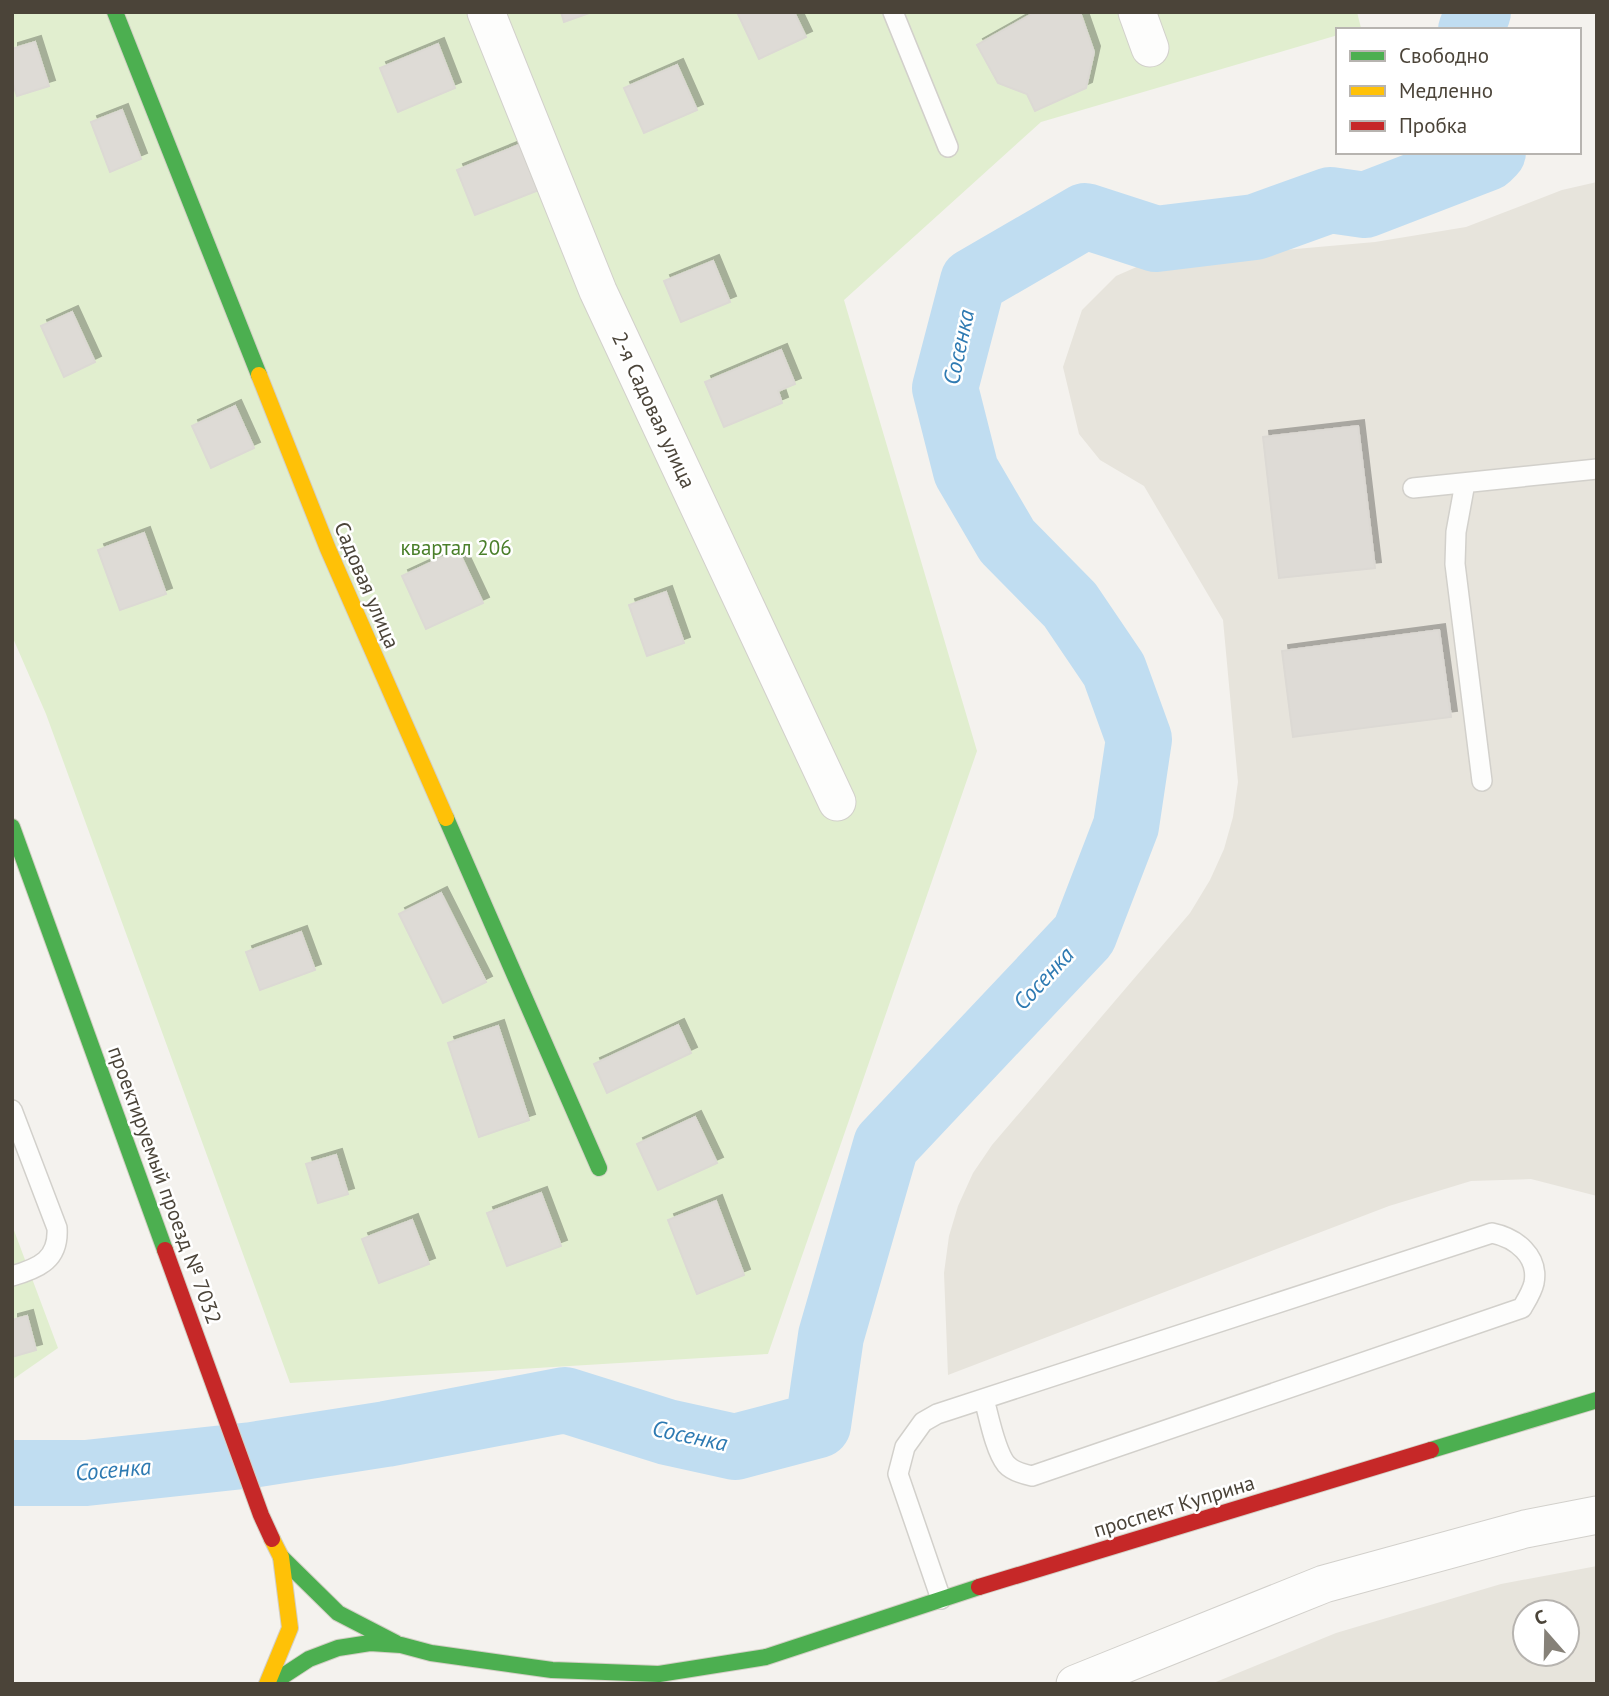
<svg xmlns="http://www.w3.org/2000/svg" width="1609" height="1696" viewBox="0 0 1609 1696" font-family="'PT Sans',sans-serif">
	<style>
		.residential { fill: #e7e4dc; fill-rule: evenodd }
		.green { fill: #e1eecf }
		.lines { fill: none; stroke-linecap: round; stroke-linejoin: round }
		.river { stroke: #c0ddf1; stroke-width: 66 }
		.building { fill: #dedbd6; stroke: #dcd9d4; stroke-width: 2; filter: url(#shadow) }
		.lane-casing { stroke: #d2d0cb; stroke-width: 22 }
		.street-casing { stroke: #d2d0cb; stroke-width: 39 }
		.fast-casing { stroke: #d3cfc5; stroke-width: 18 }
		.slow-casing { stroke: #d3cfc5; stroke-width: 18 }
		.jam-casing { stroke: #d3cfc5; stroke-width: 18 }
		.lane { stroke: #fdfdfc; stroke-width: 19 }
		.street { stroke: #fdfdfc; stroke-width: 37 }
		.fast { stroke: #4caf50; stroke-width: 16 }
		.slow { stroke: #ffc107; stroke-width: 16 }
		.jam { stroke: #c62828; stroke-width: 16 }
		.labels { text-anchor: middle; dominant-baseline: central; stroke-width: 5; stroke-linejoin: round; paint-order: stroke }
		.street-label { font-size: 21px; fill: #4b4439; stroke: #fff }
		.park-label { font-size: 21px; fill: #4a7f2a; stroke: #fff }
		.water-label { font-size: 23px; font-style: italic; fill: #2e7ab2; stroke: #fff }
	</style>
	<defs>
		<filter id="shadow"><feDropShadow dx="6" dy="-6" stdDeviation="0" flood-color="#0004"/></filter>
	</defs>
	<rect width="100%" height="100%" fill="#f4f2ee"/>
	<path class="residential" d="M1597,182V1196L1531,1179L1471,1181L1389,1206L948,1375L944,1273L949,1236L958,1206L973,1173L992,1145L1190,913L1210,880L1224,849L1233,817L1238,782L1223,620L1144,486L1100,460L1079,434L1063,367L1082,310L1116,276L1148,262L1375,242L1466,227L1562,190Z
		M1597,1566V1684H1211L1336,1633L1501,1584ZM1525,1612H1567V1654H1525Z"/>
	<path class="green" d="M12,12H1357L1361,28L1338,30V35L1041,122L844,300L977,751L768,1354L290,1383L46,714L12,636Z
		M12,1225L58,1348L12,1380Z"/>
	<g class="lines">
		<path class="river" d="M1471,30L1478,12
			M12,1473H86L252,1455L386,1434L565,1400L667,1432L735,1447L818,1425L831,1336L886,1145L1084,935L1126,826L1139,739L1114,670L1070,605L1007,541L966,471L945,388L973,281L1085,216L1156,239L1255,227L1330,200L1365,205L1487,158L1493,152"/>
	</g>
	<path class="building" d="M561,12H592L564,22Z
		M737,12H794L806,37L759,59Z
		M1052,12H1080L1094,52L1086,88L1035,111L1027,94L998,83L977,45L1032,14Z
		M35,42L49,86L17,96L12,81V49Z
		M438,44L455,88L398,112L380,68Z
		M677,65L697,110L644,133L624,88Z
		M122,110L141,159L110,172L91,122Z
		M521,144L539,190L475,215L457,170Z
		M713,261L730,302L681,322L664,281Z
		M72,312L95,362L64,377L41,326Z
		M781,350L795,384L778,391L782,403L724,427L705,382Z
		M235,406L254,448L211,468L192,426Z
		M1358,426L1375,568L1279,578L1263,437Z
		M144,533L166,594L120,610L98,550Z
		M458,550L483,603L426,629L402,576Z
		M666,592L684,643L647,656L629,605Z
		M1439,630L1451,717L1293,737L1282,651Z
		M441,893L486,982L443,1003L399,914Z
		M301,932L315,970L260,990L246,952Z
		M678,1025L691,1053L607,1093L594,1064Z
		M498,1026L529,1120L479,1137L448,1043Z
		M695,1117L717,1163L658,1190L637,1144Z
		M336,1155L348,1194L318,1203L306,1164Z
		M541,1193L561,1246L507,1266L487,1213Z
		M716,1201L744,1275L697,1294L668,1220Z
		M412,1220L429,1264L379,1283L362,1239Z
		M27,1316L36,1350L12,1357V1320Z"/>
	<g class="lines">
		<defs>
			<path id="lane" d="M893,12L948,147
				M1465,483L1456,532L1455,564L1482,781
				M1413,488L1597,469
				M12,1110L57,1228C59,1259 40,1268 12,1276
				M941,1599L898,1474L905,1447L923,1422L937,1414L1492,1233C1516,1238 1539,1256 1534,1283C1532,1292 1526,1301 1522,1308L1032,1476C1023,1474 1012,1471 1006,1464C995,1450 989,1417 984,1399"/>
			<path id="street" d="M486,12L598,291L837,802
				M1137,12L1150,48
				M1075,1684L1324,1584L1525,1529L1597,1515"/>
			<path id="fast" d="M115,12L259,375
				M446,818L599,1168
				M12,827L165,1250
				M1431,1450L1597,1400
				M281,1557L338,1613L396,1643
				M276,1684L283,1676L309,1659L338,1648L370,1643L401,1645L431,1653L552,1670L659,1674L766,1657L979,1587"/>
			<path id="slow" d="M259,375L328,549L446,818
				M267,1684L290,1628L281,1557L272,1539"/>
			<path id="jam" d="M165,1250L261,1515L272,1539
				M979,1587L1431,1450"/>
		</defs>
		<use href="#lane" class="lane-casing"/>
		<use href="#street" class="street-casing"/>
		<use href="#fast" class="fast-casing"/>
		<use href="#slow" class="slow-casing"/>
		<use href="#jam" class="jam-casing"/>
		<use href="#lane" class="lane"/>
		<use href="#street" class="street"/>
		<use href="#fast" class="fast"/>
		<use href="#slow" class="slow"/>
		<use href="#jam" class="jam"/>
	</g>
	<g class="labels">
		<g class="street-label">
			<text transform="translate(654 410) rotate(65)">2-я Садовая улица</text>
			<text transform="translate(367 585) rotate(67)">Садовая улица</text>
			<text transform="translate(165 1185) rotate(70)">проектируемый проезд № 7032</text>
			<text transform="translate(1174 1506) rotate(-17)">проспект Куприна</text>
		</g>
		<g class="park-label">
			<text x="456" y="547">квартал 206</text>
		</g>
		<g class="water-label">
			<text transform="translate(958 347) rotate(-78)">Сосенка</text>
			<text transform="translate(1043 978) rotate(-47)">Сосенка</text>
			<text transform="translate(690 1435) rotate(12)">Сосенка</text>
			<text transform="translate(113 1469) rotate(-5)">Сосенка</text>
		</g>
	</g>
	<rect width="1609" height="1696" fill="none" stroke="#4b4439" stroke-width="28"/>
	<rect x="1336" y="28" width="245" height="126" fill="#ffffff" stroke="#b7b4b0" stroke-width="2"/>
	<rect x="1350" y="51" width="35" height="10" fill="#4caf50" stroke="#b7b4b0" stroke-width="2"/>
	<text x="1399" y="63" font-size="21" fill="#4b4439">Свободно</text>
	<rect x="1350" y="86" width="35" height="10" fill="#ffc107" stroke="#b7b4b0" stroke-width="2"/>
	<text x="1399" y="98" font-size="21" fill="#4b4439">Медленно</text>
	<rect x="1350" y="121" width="35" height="10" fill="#c62828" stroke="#b7b4b0" stroke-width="2"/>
	<text x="1399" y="133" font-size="21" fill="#4b4439">Пробка</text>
	<g transform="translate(1546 1633) rotate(340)"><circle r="33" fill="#ffffff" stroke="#b7b4b0" stroke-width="2"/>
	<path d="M0-5L12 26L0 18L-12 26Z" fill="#868178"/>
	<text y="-10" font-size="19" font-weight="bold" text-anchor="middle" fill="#4b4439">С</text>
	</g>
</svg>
